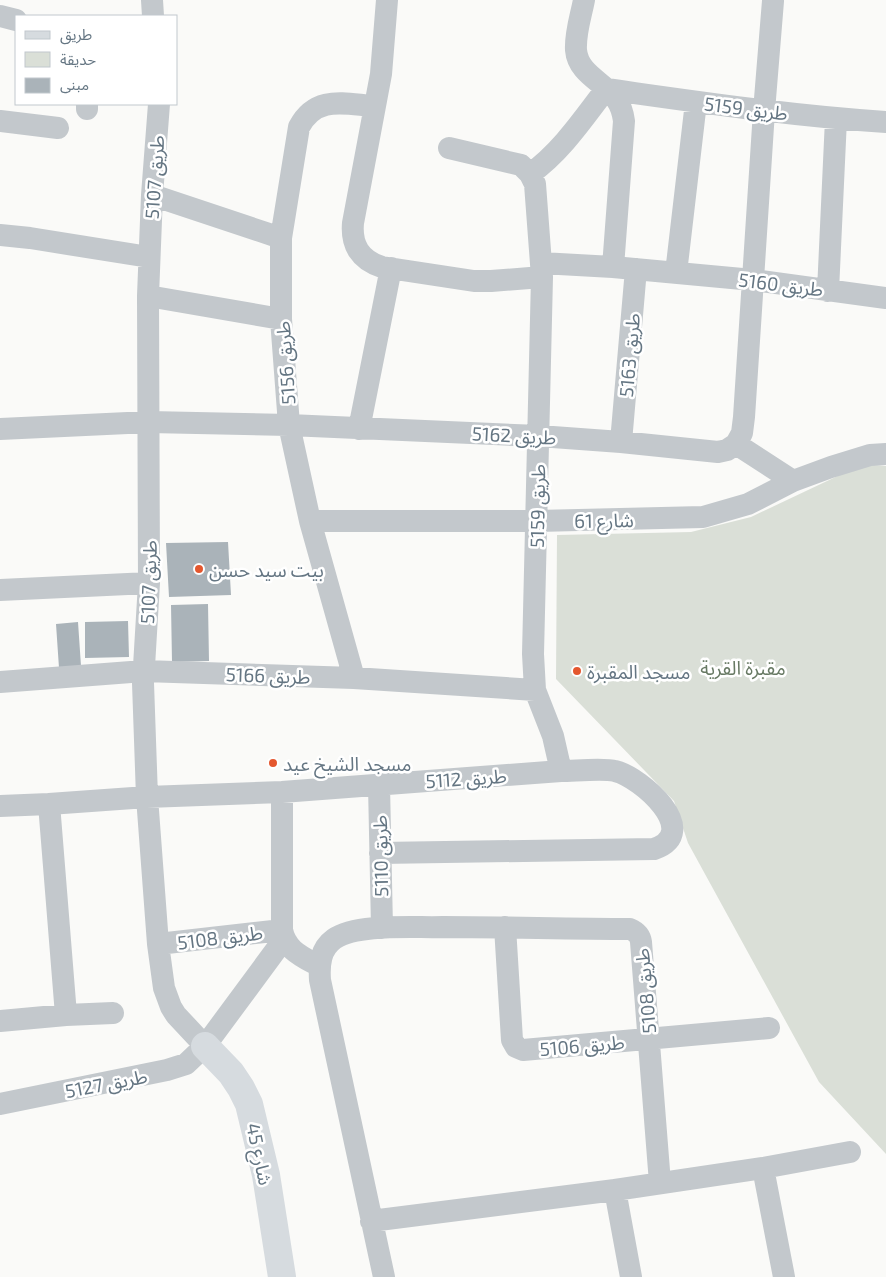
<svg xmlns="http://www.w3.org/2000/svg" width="886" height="1277" viewBox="0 0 886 1277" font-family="'Exo 2','Noto Sans Arabic',sans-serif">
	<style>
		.green { fill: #dadfd7 }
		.building { fill: #aab3b9 }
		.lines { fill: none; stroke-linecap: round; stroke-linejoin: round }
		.street { stroke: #c3c8cc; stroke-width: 22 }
		.secondary { stroke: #d6dbdf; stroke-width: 28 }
		.poi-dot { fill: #e4572e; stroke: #fff; stroke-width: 2 }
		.labels { text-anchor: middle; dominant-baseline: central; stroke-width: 5; stroke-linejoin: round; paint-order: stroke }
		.street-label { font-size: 19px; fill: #657683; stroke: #fff }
		.poi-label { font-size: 19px; fill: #657683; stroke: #fff; text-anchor: start }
		.park-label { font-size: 19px; fill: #687a64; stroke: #fff }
	</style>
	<rect width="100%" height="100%" fill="#fafaf8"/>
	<path class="green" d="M863,464L886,466V1154L819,1082L688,843L674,801L556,679L557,535L691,532L751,517Z"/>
	<path class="building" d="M228,542L231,595L169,597L166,543Z
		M208,604L209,661L172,662L171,605Z
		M128,621L129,657L85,658V622Z
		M78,622L81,666L59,668L56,624Z"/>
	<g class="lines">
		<path class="street" d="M152,0L153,16
			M387,0L381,74L353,223C351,245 360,260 382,267L474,281H491L542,277
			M584,0C581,16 575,33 576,50C578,74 604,82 616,99C621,106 623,113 624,121L613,267
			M0,16L16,20
			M159,104L152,195L148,296L149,583L143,683L147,797L158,944L164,988L171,1007L176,1015L205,1046
			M87,109V104
			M0,121L58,128
			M530,174C561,152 583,119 606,89C699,102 792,116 886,122
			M152,195L281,238
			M0,235L30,238L149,257
			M541,263L613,267L753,280L886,298
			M676,273L696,102
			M828,291L836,119
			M148,296L281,319
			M0,429L149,422L289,425L539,436L621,442L718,452L727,450L736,444
			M359,429L391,268
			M621,442L636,269
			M736,444L742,433L744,417L764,111L773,1
			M736,444L793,481
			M310,521H537L703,517L748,504L793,481L831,467L870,455L886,454
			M0,590L149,583
			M354,678L310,521L289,425L281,319V238L299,127C316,95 344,104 374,106
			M0,682L144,671L354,678L535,690
			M379,785L382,928
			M282,792V930C286,950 301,956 319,966
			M0,806L49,804
			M380,853L654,849C703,832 641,777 615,771C604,768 574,771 561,771L553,736L535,690L533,654L542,277L535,184L530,174L521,165L449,148
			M505,927L512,1040L516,1047L523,1050L769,1028
			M158,944L282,930
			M66,1015L49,804L147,797L282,792L561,771
			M0,1021L66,1015L113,1013
			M0,1104L167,1070L186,1064L205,1046L284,939
			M763,1168L784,1277
			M615,1190L763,1168L850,1152
			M371,1221L615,1190L631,1277
			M384,1277L320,980C319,965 320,949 334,939C357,923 415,928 443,927C506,927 568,929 630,929C637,932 640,935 641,942L660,1183"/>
		<path class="secondary" d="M205,1046L231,1073L241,1088L249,1104L266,1175L282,1277"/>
	</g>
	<g class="poi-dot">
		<circle cx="199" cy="569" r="5"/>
		<circle cx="577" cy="671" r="5"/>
		<circle cx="273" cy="763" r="5"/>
	</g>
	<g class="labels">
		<g class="street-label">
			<text transform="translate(746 108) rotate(7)">طريق 5159</text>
			<text transform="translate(154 177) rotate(-86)">طريق 5107</text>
			<text transform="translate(781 284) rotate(7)">طريق 5160</text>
			<text transform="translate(629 355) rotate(-85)">طريق 5163</text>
			<text transform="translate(285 363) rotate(-94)">طريق 5156</text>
			<text transform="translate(514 435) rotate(3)">طريق 5162</text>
			<text transform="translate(537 506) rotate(-89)">طريق 5159</text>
			<text transform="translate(604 520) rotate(-1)">شارع 61</text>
			<text transform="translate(148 582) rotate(-88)">طريق 5107</text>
			<text transform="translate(268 675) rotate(2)">طريق 5166</text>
			<text transform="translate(466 778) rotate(-4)">طريق 5112</text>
			<text transform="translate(380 856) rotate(-91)">طريق 5110</text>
			<text transform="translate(220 937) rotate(-7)">طريق 5108</text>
			<text transform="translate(645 991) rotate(-95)">طريق 5108</text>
			<text transform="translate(582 1045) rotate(-5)">طريق 5106</text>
			<text transform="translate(106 1083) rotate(-11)">طريق 5127</text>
			<text transform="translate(260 1154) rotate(78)">شارع 45</text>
		</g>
		<g class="poi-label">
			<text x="209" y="569">بيت سيد حسن</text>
			<text x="587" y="671">مسجد المقبرة</text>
			<text x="283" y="763">مسجد الشيخ عيد</text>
		</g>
		<g class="park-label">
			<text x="743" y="667">مقبرة القرية</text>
		</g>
	</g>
	<rect x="15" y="15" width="162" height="90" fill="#ffffff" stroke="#c1c8cd"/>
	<rect x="25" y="31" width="25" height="8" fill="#d6dbdf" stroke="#c1c8cd"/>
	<text x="60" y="40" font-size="15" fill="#657683">طريق</text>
	<rect x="25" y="52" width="25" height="15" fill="#dadfd7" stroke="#c1c8cd"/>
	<text x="60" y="65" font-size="15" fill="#657683">حديقة</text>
	<rect x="25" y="78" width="25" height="15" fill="#aab3b9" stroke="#c1c8cd"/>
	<text x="60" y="90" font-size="15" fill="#657683">مبنى</text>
</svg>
